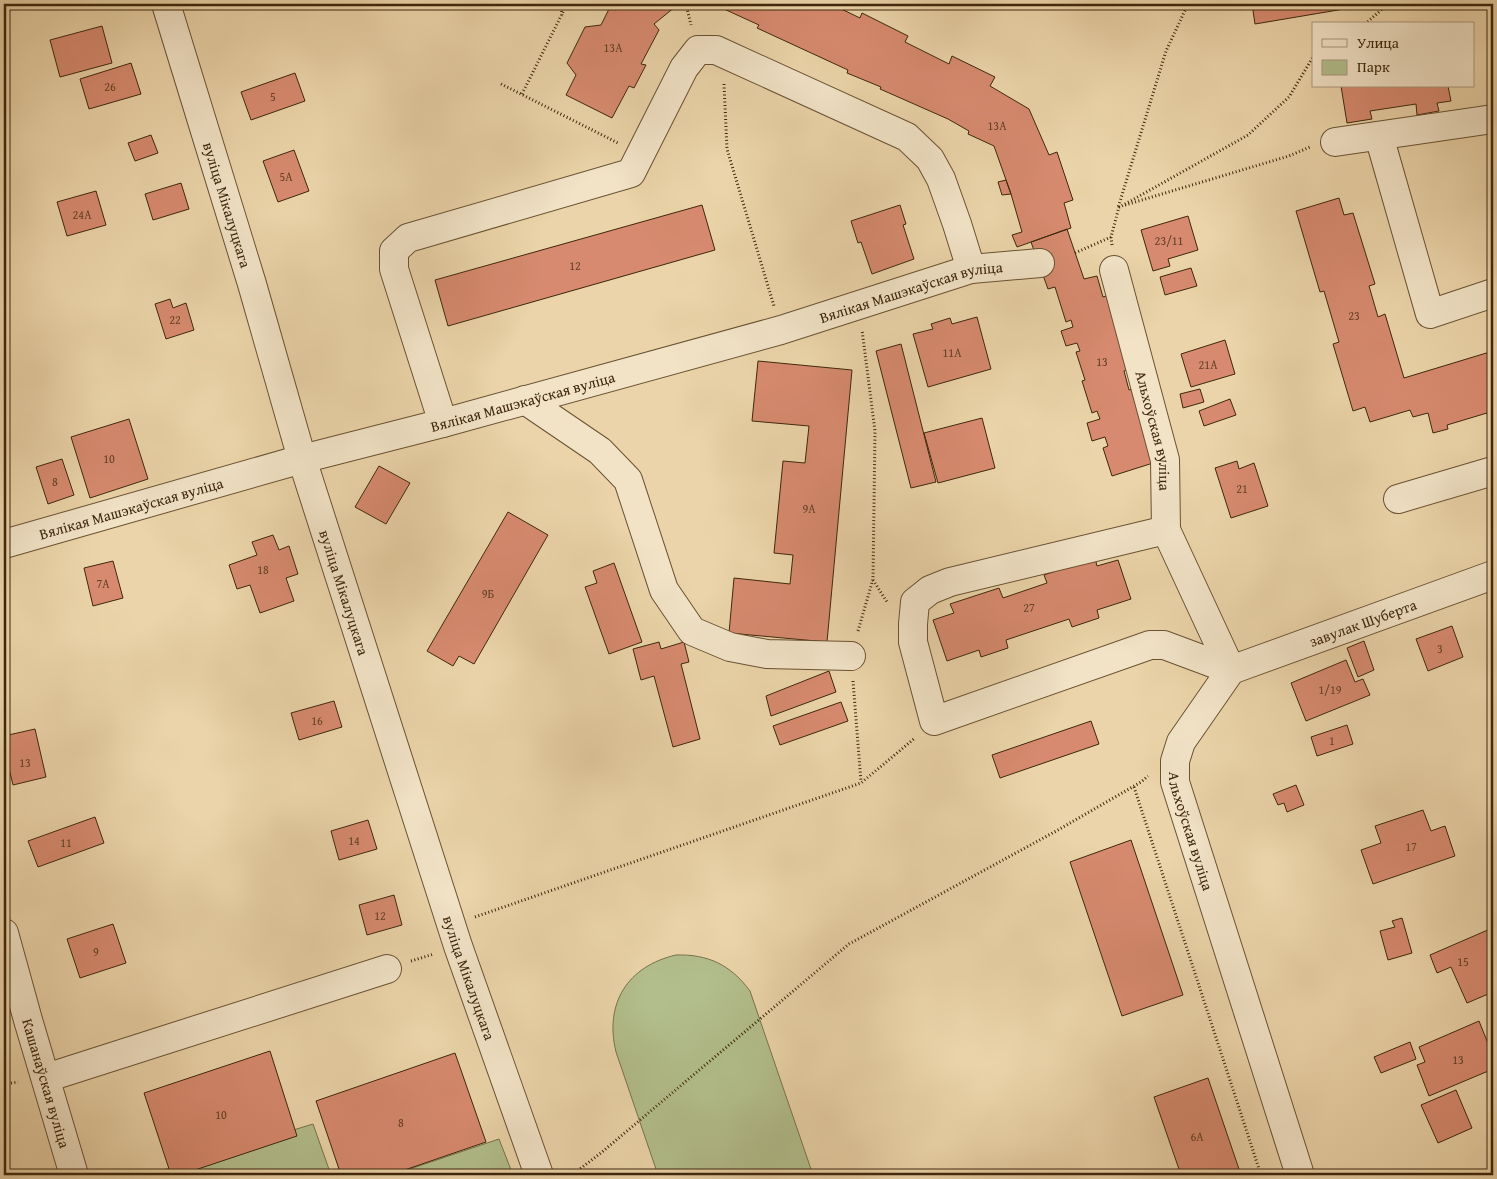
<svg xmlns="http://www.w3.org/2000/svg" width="1497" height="1179" viewBox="0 0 1497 1179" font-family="'Gentium Book Plus',serif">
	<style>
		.green { fill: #b2be8c; stroke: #78724c }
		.building { fill: #d78a6f; stroke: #3e270c }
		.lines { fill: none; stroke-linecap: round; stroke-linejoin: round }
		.minor-casing { stroke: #695233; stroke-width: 30 }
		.path { stroke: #3e270c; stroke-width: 3; stroke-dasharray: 1 2.5; stroke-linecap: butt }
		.minor { stroke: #f2e3c7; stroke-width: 28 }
		.labels { text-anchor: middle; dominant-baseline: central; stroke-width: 4; stroke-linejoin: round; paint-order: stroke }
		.number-label { font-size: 12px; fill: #644025 }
		.street-label { font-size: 15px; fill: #3e270c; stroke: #f2e3c7 }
	</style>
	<rect width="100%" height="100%" fill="#ebd4a9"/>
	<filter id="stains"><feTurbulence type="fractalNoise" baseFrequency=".004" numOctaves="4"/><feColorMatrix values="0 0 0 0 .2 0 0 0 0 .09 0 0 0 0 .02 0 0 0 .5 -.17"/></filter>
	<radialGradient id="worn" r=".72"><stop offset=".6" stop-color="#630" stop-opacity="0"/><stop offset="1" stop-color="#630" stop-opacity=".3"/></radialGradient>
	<path class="green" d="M676,955C708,954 731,965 750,991L813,1175H658L616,1052C604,1003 628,966 676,955Z
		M313,1124L331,1175H147Z
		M499,1139L513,1175H392Z"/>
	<path class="building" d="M619,4H686L675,7L654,24L659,30L641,64L646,65L634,88L629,86L612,118L566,95L576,75L567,63L585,27L601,25L610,7L616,10Z
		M725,4H831L860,18L862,13L908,36L905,42L949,64L952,56L995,77L990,86L1029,109L1049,155L1057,152L1073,200L1064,203L1071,228L1017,247L1012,235L1022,232L1011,194L994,146L968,134L969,131L948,119L880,89L881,87L847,73L848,70L757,28L759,25L724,9Z
		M1252,4H1356V7L1255,24Z
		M102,26L112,63L60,77L50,40Z
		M131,63L141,94L89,109L80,79Z
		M295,73L305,101L251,120L241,92Z
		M1341,86H1448L1451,101L1437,103L1439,111L1417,115L1416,104L1370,111L1372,119L1347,123Z
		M151,135L158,153L135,161L128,143Z
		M294,150L309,191L278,202L263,161Z
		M1006,180L1011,194L1002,195L998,182Z
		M181,183L189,209L153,220L145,194Z
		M96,191L106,225L67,236L57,202Z
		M1339,198L1344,215L1353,213L1375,284L1369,286L1378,317L1385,314L1404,378L1493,351V416L1488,417L1487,413L1447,425L1448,429L1433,433L1428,413L1413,417L1410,410L1370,422L1365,407L1353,411L1333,344L1339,342L1324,291L1320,292L1296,211Z
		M702,205L715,250L448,326L435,280Z
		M900,205L906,224L903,225L914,259L872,274L861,242L858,243L851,221Z
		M1188,216L1198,250L1168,259L1170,266L1153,271L1141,230Z
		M1067,229L1084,279L1097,276L1103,297L1110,295L1128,369L1124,371L1129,390L1136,388L1153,463L1112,476L1103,448L1108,446L1105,437L1092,441L1087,423L1100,419L1097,411L1092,413L1082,381L1085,380L1076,352L1080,351L1077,343L1066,346L1061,331L1073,327L1071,320L1066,322L1055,287L1048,289L1031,242Z
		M1191,268L1197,286L1165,295L1160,277Z
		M170,299L173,308L186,303L194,330L166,339L155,304Z
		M977,317L991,369L928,387L913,334L933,329L931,324L950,318L952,324Z
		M1225,340L1235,374L1191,387L1181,354Z
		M901,344L936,482L911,488L876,351Z
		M758,361L852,370L827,642L729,633L734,578L790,584L793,555L774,553L783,461L805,463L809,426L752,421Z
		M1200,389L1204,402L1183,408L1180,394Z
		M1230,399L1236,415L1204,426L1199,411Z
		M982,418L995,468L938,483L924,433Z
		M129,419L148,479L90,498L71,437Z
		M62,459L74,495L48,504L36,467Z
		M1237,461L1239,469L1254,463L1268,506L1231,518L1215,468Z
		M379,466L410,483L386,524L355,507Z
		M508,512L548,535L474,664L459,656L453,666L427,651Z
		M273,535L279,550L289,546L298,574L286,578L294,601L260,613L250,585L237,589L229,565L257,555L252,542Z
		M1095,558L1097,566L1118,560L1131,599L1097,610L1099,618L1072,627L1069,619L1006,640L1008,648L981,657L979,650L947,661L933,620L954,613L950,604L999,588L1003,598L1047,583L1044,575Z
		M113,561L123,598L93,606L84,568Z
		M614,563L642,642L609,654L585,587L597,583L593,571Z
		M1452,626L1463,657L1428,671L1416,639Z
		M1364,641L1374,670L1358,677L1347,648Z
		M659,642L661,649L684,642L689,662L681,664L700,739L673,747L654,676L641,680L633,649Z
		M1346,660L1355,682L1363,679L1370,695L1306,721L1291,683Z
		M829,671L836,692L771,716L766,696Z
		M334,701L342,727L299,740L291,713Z
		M841,702L848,721L780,745L773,726Z
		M1091,721L1099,744L1000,778L992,755Z
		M1347,725L1353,744L1317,756L1311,737Z
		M35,729L46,777L13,785L4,748V736Z
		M1296,785L1304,805L1287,812L1284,803L1278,805L1273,794Z
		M1423,810L1431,831L1445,826L1455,856L1373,884L1361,850L1381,843L1375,826Z
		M95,817L104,843L38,867L28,841Z
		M368,820L377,849L339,860L331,831Z
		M1131,840L1183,995L1122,1016L1070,862Z
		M394,895L402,925L367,935L359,905Z
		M1402,918L1412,953L1388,960L1380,931L1395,927L1392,921Z
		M113,924L126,963L80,978L67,939Z
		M1490,929L1493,937V992L1467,1003L1451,967L1437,973L1430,955Z
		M1479,1021L1493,1056V1069L1429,1096L1417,1065L1425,1062L1419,1047Z
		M1410,1042L1416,1059L1381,1073L1374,1057Z
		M270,1051L297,1136L180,1175H171L144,1093Z
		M455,1053L486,1142L390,1175H341L316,1101Z
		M1208,1078L1241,1175H1181L1154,1097Z
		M1456,1090L1472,1128L1438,1143L1421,1105Z"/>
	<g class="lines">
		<defs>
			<g id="minor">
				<path id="s1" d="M166,4L252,284L302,459L458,946L539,1175"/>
				<path d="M1379,136L1430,314L1493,293"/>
				<path d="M1335,142L1493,119"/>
				<path id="s2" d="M1114,270L1165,460L1166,530L1231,670"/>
				<path d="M525,400L600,451L628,480L664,590L692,631L730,647L767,654L851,656"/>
				<path d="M443,423L394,269V251L408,238L631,173L684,68L698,50H716L907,137L930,159L941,179L957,224L971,269"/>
				<path d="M1398,499L1493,471"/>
				<path d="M1166,530L950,582L930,590L915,602L913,624V642L934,721L1150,645H1164L1231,670"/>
				<path id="s3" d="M4,544L302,459L443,423L781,330L971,269L1040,263"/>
				<path id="s4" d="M1231,670L1181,742L1175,761V782L1300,1175"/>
				<path id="s5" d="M1231,670L1493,575"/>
				<path id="s6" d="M4,933L28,1020L74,1175"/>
				<path d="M46,1078L387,969"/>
			</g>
		</defs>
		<use href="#minor" class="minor-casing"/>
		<path class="path" d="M561,4L562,15
			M686,4L691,25
			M1188,4L1166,51L1118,208L1248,135L1289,97L1313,57
			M1365,24L1388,4
			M501,84L618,143
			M724,84L727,149L774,306
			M522,94L567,4
			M1125,205L1289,156L1310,147
			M1112,245L1111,237L1119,207
			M1075,253L1111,237
			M873,580L887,602
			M858,631L873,579L875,431L862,330
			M853,681L861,782
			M1134,787L1261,1175
			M475,917L861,783L915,738
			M411,961L434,954
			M4,1084L18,1082
			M572,1175L602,1152L849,944L1058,830L1141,782L1148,776"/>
		<use href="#minor" class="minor"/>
	</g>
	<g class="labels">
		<g class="number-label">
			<text x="613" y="47">13А</text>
			<text x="110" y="86">26</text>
			<text x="273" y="96">5</text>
			<text x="997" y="125">13А</text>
			<text x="286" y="176">5А</text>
			<text x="82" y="214">24А</text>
			<text x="1169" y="240">23/11</text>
			<text x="575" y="265">12</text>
			<text x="1354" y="315">23</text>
			<text x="175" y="319">22</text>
			<text x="952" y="352">11А</text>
			<text x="1102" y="361">13</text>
			<text x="1208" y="364">21А</text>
			<text x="109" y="458">10</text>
			<text x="55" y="481">8</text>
			<text x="1242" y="488">21</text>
			<text x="809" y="508">9А</text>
			<text x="263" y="569">18</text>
			<text x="103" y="583">7А</text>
			<text x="488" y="593">9Б</text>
			<text x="1029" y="607">27</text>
			<text x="1440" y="648">3</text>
			<text x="1330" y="689">1/19</text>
			<text x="317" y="720">16</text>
			<text x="1332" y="740">1</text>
			<text x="25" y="762">13</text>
			<text x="354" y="840">14</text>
			<text x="66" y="842">11</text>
			<text x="1411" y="846">17</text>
			<text x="380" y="915">12</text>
			<text x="96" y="951">9</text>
			<text x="1463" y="961">15</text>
			<text x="1458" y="1059">13</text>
			<text x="221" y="1114">10</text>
			<text x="401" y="1122">8</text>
			<text x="1197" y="1136">6А</text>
		</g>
		<g class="street-label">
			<text stroke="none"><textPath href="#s1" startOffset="210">вуліца Мікалуцкага</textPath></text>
			<text stroke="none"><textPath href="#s3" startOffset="942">Вялікая Машэкаўская вуліца</textPath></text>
			<text stroke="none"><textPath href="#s3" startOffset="538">Вялікая Машэкаўская вуліца</textPath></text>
			<text stroke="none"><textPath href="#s2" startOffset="166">Альхоўская вуліца</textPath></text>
			<text stroke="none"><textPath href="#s3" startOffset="132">Вялікая Машэкаўская вуліца</textPath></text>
			<text stroke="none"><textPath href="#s1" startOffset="615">вуліца Мікалуцкага</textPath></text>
			<text stroke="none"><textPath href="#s5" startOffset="140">завулак Шуберта</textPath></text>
			<text stroke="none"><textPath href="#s4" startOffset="180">Альхоўская вуліца</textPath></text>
			<text stroke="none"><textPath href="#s1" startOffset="1020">вуліца Мікалуцкага</textPath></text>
			<text stroke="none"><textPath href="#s6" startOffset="156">Кашанаўская вуліца</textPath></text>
		</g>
	</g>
	<rect width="1497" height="1179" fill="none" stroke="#ebd4a9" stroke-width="20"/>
	<rect x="5" y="5" width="1487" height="1169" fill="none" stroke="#3e270c" stroke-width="2.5"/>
	<rect x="10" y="10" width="1477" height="1159" fill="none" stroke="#3e270c"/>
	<rect x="1312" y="22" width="162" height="65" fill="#f2e3c7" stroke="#aa987c"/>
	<rect x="1322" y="39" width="25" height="8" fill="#f2e3c7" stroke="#aa987c"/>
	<text x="1357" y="48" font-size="15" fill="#3e270c">Улица</text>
	<rect x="1322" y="60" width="25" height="15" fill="#b2be8c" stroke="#aa987c"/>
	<text x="1357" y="72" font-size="15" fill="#3e270c">Парк</text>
	<rect width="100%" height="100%" filter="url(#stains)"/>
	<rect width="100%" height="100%" fill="url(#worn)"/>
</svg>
